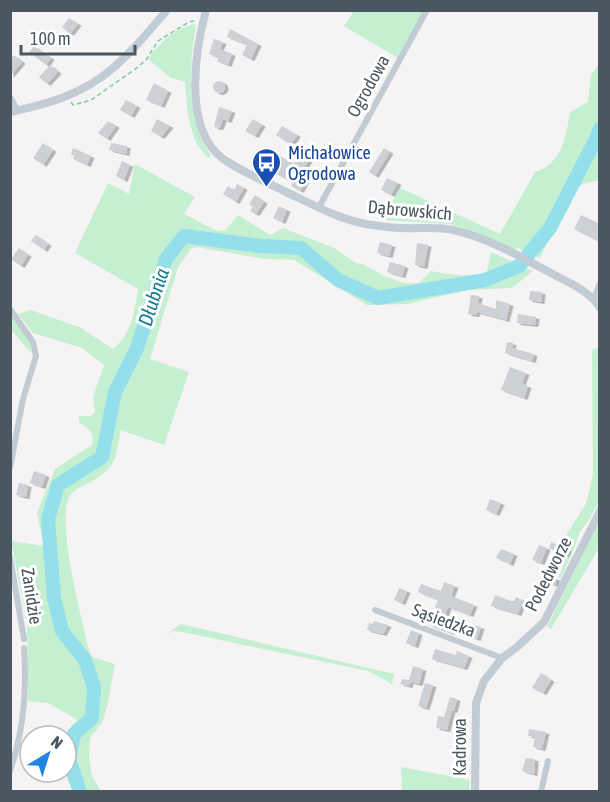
<svg xmlns="http://www.w3.org/2000/svg" width="610" height="802" viewBox="0 0 610 802" font-family="'Asap Condensed',sans-serif">
	<style>
		.green { fill: #c4efd1 }
		.lines { fill: none; stroke-linecap: round; stroke-linejoin: round }
		.river { stroke: #93dfeb; stroke-width: 14 }
		.building { fill: #cdd0d4; filter: url(#shadow) }
		.path { stroke: #7ccd9f; stroke-width: 1.5; stroke-dasharray: 4.5 3; stroke-linecap: butt }
		.street { stroke: #c1cbd1; stroke-width: 6 }
		.secondary { stroke: #c1ccd5; stroke-width: 8 }
		.labels { text-anchor: middle; dominant-baseline: central; stroke-width: 6; stroke-linejoin: round; paint-order: stroke }
		.street-label { font-size: 18px; fill: #4a5760; stroke: #fff }
		.transit-label { font-size: 18px; fill: #164399; stroke: #fff; text-anchor: start }
		.water-label { font-size: 20px; font-style: italic; fill: #117d8d; stroke: #fff }
	</style>
	<defs>
		<filter id="shadow"><feDropShadow dx="3.5" dy="2" stdDeviation="0" flood-color="#0004"/></filter>
	</defs>
	<rect width="100%" height="100%" fill="#f5f3f3"/>
	<path class="green" d="M354,11H425L398,58L344,26Z
		M196,24C189,69 185,117 211,156L208,158C188,139 187,107 185,82L171,78L148,59C159,43 176,27 196,24Z
		M599,63V180L583,184L572,192L540,258L518,248L514,250L476,232L450,224L382,220L400,188L500,234L535,172C562,164 566,137 570,112L588,102L591,75Z
		M135,164L195,197L184,214L215,230L225,231L238,215L270,235L283,228L334,248L356,263L363,264L384,276L404,283H419L431,271C445,274 475,279 487,272L491,252L533,271L512,288L468,290L407,304L367,305L294,260L264,259L197,247L191,249L178,267L150,359L189,372L164,445L121,430C115,459 118,465 91,482C85,485 75,489 71,494C54,516 82,618 88,647L92,657L115,664L107,707L102,723L90,738L89,757L92,776L101,791H73L64,772H66C66,755 61,731 78,720L48,703L28,701L27,625L11,541L44,546L37,513L55,469L92,445C95,433 88,428 79,422V416H91L95,412L93,397L104,365L82,348L33,333L18,314L31,310L81,328L113,349C131,335 135,311 138,289L75,253L108,183L129,194Z
		M10,313L31,342V353L11,330Z
		M599,347V501L589,520L579,533L576,544L561,578H558L570,548L561,543L586,504L593,474L592,350Z
		M599,519V548L551,629L547,627Z
		M181,624L394,674L392,684L368,671L182,632L173,631L165,635Z
		M401,767L470,780L469,791H402Z"/>
	<g class="lines">
		<path class="river" d="M80,792L69,759L74,734L92,718L94,687L85,660L62,631L54,598L48,519L58,485L102,457L115,392L137,348L166,259L184,236L261,246L301,248L338,280L378,298L485,280L519,266L550,228L596,139L600,129"/>
	</g>
	<path class="building" d="M69,18L78,24L70,34L62,27Z
		M230,29L258,44L251,59L242,55L247,45L227,37Z
		M214,39L223,42L220,49L232,54L228,65L217,61L219,58L209,54Z
		M34,46L51,58L46,65L29,52Z
		M14,55L22,62L10,76V60Z
		M50,65L58,72L47,84L39,77Z
		M213 87a6 6 0 1 1 12 0a6 6 0 1 1-12 0Z
		M154,83L168,91L161,106L146,100Z
		M126,100L137,106L131,116L120,110Z
		M219,107L232,111L228,121L223,119L220,128L214,127Z
		M157,119L170,126L161,137L151,131Z
		M253,119L262,125L255,136L245,131Z
		M108,121L116,126L107,139L98,133Z
		M282,126L297,135L291,145L276,135Z
		M43,143L53,150L43,165L33,158Z
		M111,143L127,146L126,154L109,150Z
		M304,147L313,153L299,177L306,181L300,191L291,186L293,183L271,171L280,156L294,164Z
		M73,148L91,156L87,165L73,159L74,156L71,154Z
		M384,148L390,152L375,176L369,172Z
		M122,161L130,165L124,180L116,176Z
		M387,178L398,183L391,195L381,190Z
		M237,184L244,188L236,202L223,194L228,186L234,190Z
		M255,195L264,202L256,214L250,211L253,207L249,204Z
		M279,206L287,210L282,222L273,218Z
		M581,215L600,224V242L574,229Z
		M36,235L48,244L44,250L31,241Z
		M380,242L392,245L389,256L377,253Z
		M417,243L428,245L424,267L415,265Z
		M19,248L28,255L21,266L11,259Z
		M390,262L405,266L402,276L387,272Z
		M530,291L542,292L541,302L529,300Z
		M471,295L479,296L478,303L496,309V300L510,304L506,320L477,312L476,315L468,314Z
		M518,314L536,317L535,325L517,323Z
		M507,342L513,343L512,348L534,354L532,361L505,353Z
		M510,367L526,373L522,384L528,386L524,398L501,390Z
		M34,471L46,475L42,487L30,483Z
		M19,483L28,485L26,497L16,495Z
		M490,499L501,503L496,514L486,510Z
		M551,542L568,549L566,555L549,548Z
		M539,545L547,548L541,563L532,560Z
		M501,549L514,554L510,564L496,558Z
		M543,572L557,579L555,585L540,580Z
		M444,582L455,586L451,596L474,605L470,615L448,607L442,624L452,628L451,633L429,625L431,621L433,622L438,609L435,608L438,600L418,592L421,584L441,591Z
		M399,588L407,591L402,603L394,600Z
		M495,595L511,601H514L516,597L523,600L518,614L491,606Z
		M374,621L388,625L383,634L367,630L369,623L373,624Z
		M470,624L481,627L477,639L466,635Z
		M411,630L419,633L415,646L406,643Z
		M435,649L456,655L457,651L469,656L464,668L432,659Z
		M413,666L423,669L419,684L410,682L409,686L400,684L402,679L409,680Z
		M541,673L551,680L543,693L532,688Z
		M425,683L433,685L426,708L418,706Z
		M450,697L457,699L454,711L452,710L447,730L436,728L438,716L444,717Z
		M529,729L546,732L542,749L533,747L535,737L528,736Z
		M526,758L535,759L534,774L522,771Z"/>
	<g class="lines">
		<path class="path" d="M71,102L73,105L91,100L134,70L146,60L158,41L189,22L194,21"/>
		<path class="street" d="M10,97L18,111
			M319,207L427,10
			M594,298L600,283
			M10,309L33,342L36,356L23,399L10,468
			M10,557L24,639
			M375,610L502,658
			M10,771C23,733 27,689 24,648
			M541,792L548,761"/>
		<path class="secondary" d="M206,10C195,51 183,128 222,158C241,172 265,181 286,192C312,204 338,219 366,224C378,226 391,228 403,228C420,229 436,226 453,230C486,237 519,256 549,272C567,282 589,290 600,308
			M10,112C93,95 114,73 167,10
			M475,792L476,703L484,681L502,658L517,647L544,622L600,511"/>
	</g>
	<defs>
		<symbol id="bus-pin" viewBox="-11 -11 22 30"><path d="M0 17L-7.5 6A9.5 9.5 0 1 1 7.5 6Z" fill="#1a4fb4" stroke="#fff"/><path d="M-5-6H5V4H4V6H2V4H-2V6H-4V4H-5ZM-3.5-4V0h7V-4ZM-3.5 1.2v1.5H-2V1.2ZM2 1.2v1.5H3.5V1.2Z" fill="#fff"/></symbol>
	</defs>
	<g fill-rule="evenodd">
		<use href="#bus-pin" x="250" y="146" width="33" height="45"/>
	</g>
	<g class="labels">
		<g class="street-label">
			<text transform="translate(368 86) rotate(-61)">Ogrodowa</text>
			<text transform="translate(410 210) rotate(5)">Dąbrowskich</text>
			<text transform="translate(548 574) rotate(-63)">Podedworze</text>
			<text transform="translate(32 596) rotate(81)">Zanidzie</text>
			<text transform="translate(444 620) rotate(20)">Sąsiedzka</text>
			<text transform="translate(459 747) rotate(-90)">Kadrowa</text>
		</g>
		<g class="transit-label">
			<text x="288" y="152">Michałowice<tspan x="288" dy="21">Ogrodowa</tspan></text>
		</g>
		<g class="water-label">
			<text transform="translate(153 297) rotate(-72)">Dłubnia</text>
		</g>
	</g>
	<rect width="610" height="802" fill="none" stroke="#4a5760" stroke-width="24"/>
	<g transform="translate(48 754) rotate(38)"><circle r="28" fill="#ffffff" stroke="#b7bcbf" stroke-width="1.5"/>
	<path d="M0-4.5L10 22L0 15L-10 22Z" fill="#2184e1"/>
	<text y="-9" font-size="16" font-weight="bold" text-anchor="middle" fill="#4a5760">N</text>
	</g>
	<path d="M21 45v9h114v-9" fill="none" stroke="#4a5760" stroke-width="3"/>
	<text x="30" y="45" font-size="18" fill="#4a5760" stroke="#ffffff" stroke-width="4.5" paint-order="stroke">100 m</text>
</svg>
